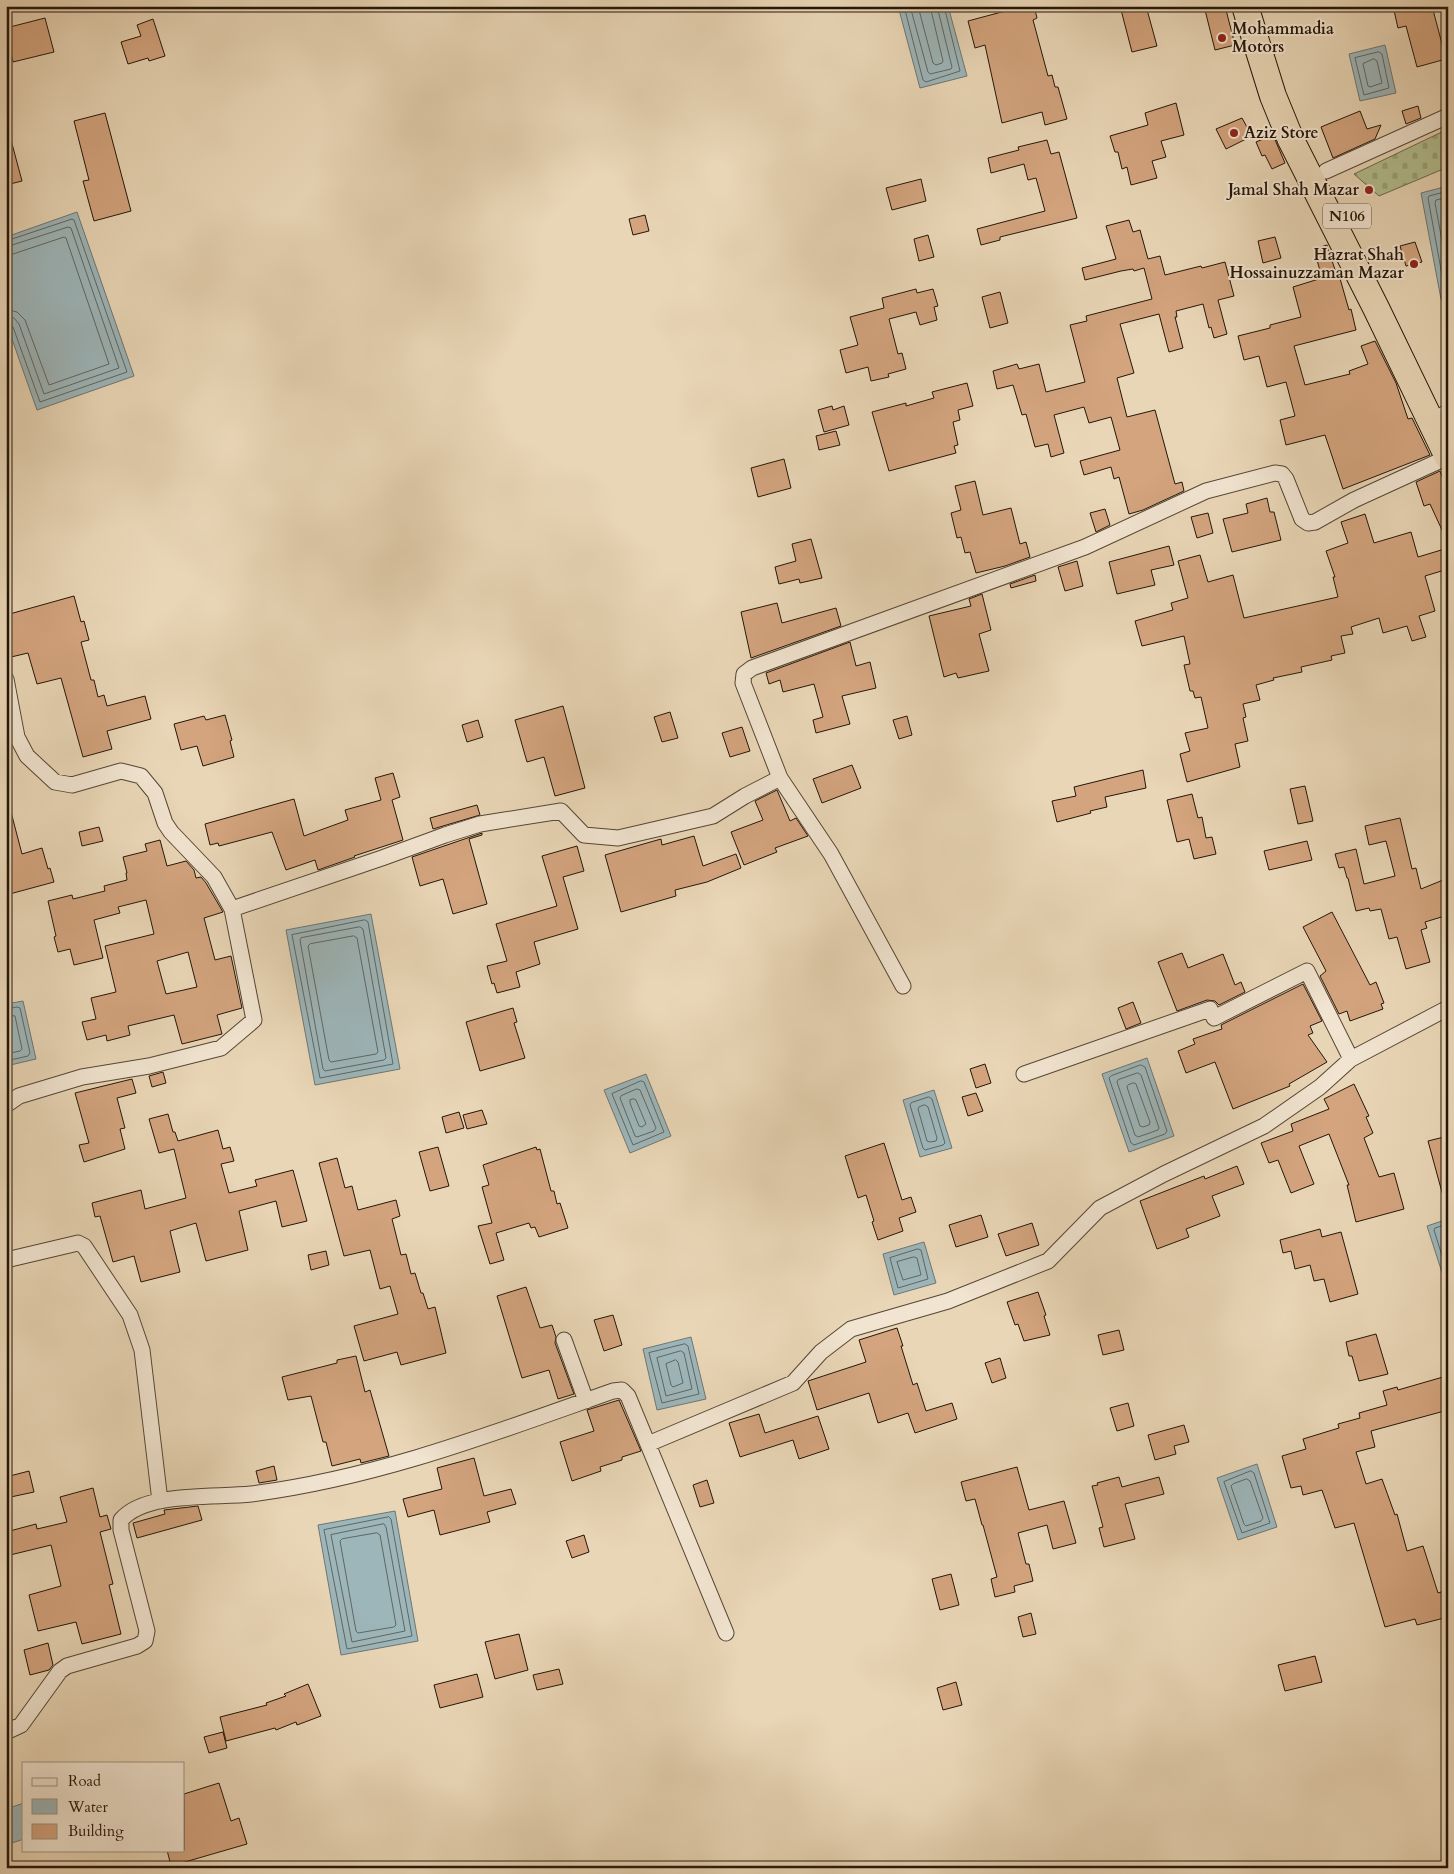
<svg xmlns="http://www.w3.org/2000/svg" width="1454" height="1874" viewBox="0 0 1454 1874" font-family="Cardo,serif">
	<style>
		.cemetery { fill: url(#cemetery-stones); stroke: #6c6a4c }
		.water { fill: #9db6ba; stroke: #6d7673 }
		.lines { fill: none; stroke-linecap: round; stroke-linejoin: round }
		.shore { stroke: #606662; stroke-width: 1 }
		.building { fill: #d3a47e; stroke: #241609; fill-rule: evenodd }
		.street-casing { stroke: #554634; stroke-width: 17 }
		.highway-casing { stroke: #241609; stroke-width: 28 }
		.street { stroke: #f1e4d0; stroke-width: 15 }
		.highway { stroke: #e9d6b6; stroke-width: 26 }
		.poi-dot { fill: #8f2418; stroke: #f1e4d0; stroke-width: 2 }
		.labels { text-anchor: middle; dominant-baseline: central; stroke-width: 4; stroke-linejoin: round; paint-order: stroke }
		.shield { fill: #f1e4d0; stroke: #625445; stroke-width: 1 }
		.shield-label { font-size: 15px; font-weight: bold; fill: #241609 }
		.poi-label { font-size: 16px; font-weight: bold; fill: #241609; stroke: #f1e4d0; text-anchor: start }
	</style>
	<defs>
		<pattern id="cemetery-stones" width="16" height="16" patternUnits="userSpaceOnUse" patternTransform="scale(1.25)"><rect width="16" height="16" fill="#b3be90"/><path d="M2 7V4a2 2 0 0 1 4 0v3zM10 15v-3a2 2 0 0 1 4 0v3z" fill="#9aa37b"/></pattern>
	</defs>
	<rect width="100%" height="100%" fill="#e9d6b6"/>
	<filter id="stains"><feTurbulence type="fractalNoise" baseFrequency=".004" numOctaves="4"/><feColorMatrix values="0 0 0 0 .2 0 0 0 0 .09 0 0 0 0 .02 0 0 0 .5 -.17"/></filter>
	<radialGradient id="worn" r=".72"><stop offset=".6" stop-color="#630" stop-opacity="0"/><stop offset="1" stop-color="#630" stop-opacity=".3"/></radialGradient>
	<path class="cemetery" d="M1448,129V167L1379,196L1354,174Z"/>
	<path class="water" d="M898,6H948L967,76L920,88Z
		M1385,45L1396,93L1360,101L1349,54Z
		M1448,186V308L1441,299L1421,193Z
		M77,212L134,376L37,410L6,322V237Z
		M371,914L400,1069L315,1085L286,930Z
		M23,1001L36,1059L6,1066V1004Z
		M1147,1058L1174,1136L1129,1152L1102,1074Z
		M646,1074L671,1136L630,1153L604,1090Z
		M934,1090L952,1148L920,1157L903,1100Z
		M1448,1219V1291L1427,1226Z
		M924,1242L936,1283L894,1295L883,1254Z
		M691,1337L706,1399L657,1410L643,1349Z
		M1257,1464L1277,1527L1238,1540L1217,1478Z
		M395,1511L418,1641L341,1655L318,1525Z
		M24,1803V1839L6,1845V1809Z"/>
	<g class="lines">
		<path class="shore" d="M904,6L923,80L926,82L960,71L944,6
			M910,6L928,72L930,74L951,69L952,67L937,6
			M918,6L933,63L936,65L942,63L943,61L930,6
			M1379,52L1382,54L1389,88L1364,95L1355,58Z
			M1374,59L1377,61L1382,83L1370,87L1368,86L1363,64Z
			M1448,191L1429,196L1428,198L1446,297L1448,300
			M1448,197L1436,200L1435,203L1448,273
			M6,241L72,219L74,220L127,372L40,402L13,327L11,324L6,323
			M6,247L68,227L71,228L119,368L44,394L19,324L14,318L6,317
			M6,255L13,254L64,237L66,238L109,364L49,385L25,320L17,312L6,309
			M365,920L368,922L393,1064L320,1078L292,935Z
			M360,927L363,929L386,1058L384,1060L325,1071L323,1069L300,940L301,938Z
			M354,936L357,938L378,1052L376,1054L331,1062L329,1060L308,946L310,944Z
			M6,1009L17,1007L20,1008L30,1053L28,1056L6,1061
			M6,1015L15,1016L22,1049L20,1051L6,1054
			M1141,1065L1145,1067L1167,1131L1165,1134L1134,1145L1131,1143L1109,1078L1111,1076Z
			M1138,1073L1141,1075L1159,1128L1158,1130L1138,1137L1135,1135L1117,1082L1118,1080Z
			M641,1081L644,1082L664,1132L633,1145L612,1094Z
			M1134,1083L1136,1084L1150,1122L1149,1125L1143,1127L1140,1126L1127,1087L1128,1085Z
			M637,1089L640,1090L656,1128L654,1131L637,1137L635,1136L620,1098L621,1096Z
			M929,1097L932,1099L945,1143L943,1145L925,1150L923,1148L910,1105L911,1103Z
			M634,1099L636,1100L646,1124L642,1127L639,1126L630,1103V1100Z
			M925,1105L928,1107L937,1138L936,1141L930,1142L927,1141L918,1109L919,1107Z
			M1448,1224L1435,1228L1434,1230L1448,1275
			M918,1249L921,1250L928,1279L898,1288L890,1258Z
			M914,1257L917,1258L921,1275L903,1280L897,1262Z
			M685,1344L688,1346L699,1394L662,1403L649,1353Z
			M681,1351L684,1353L692,1389L666,1396L657,1358Z
			M676,1360L678,1362L683,1383L673,1387L671,1385L666,1364Z
			M1251,1471L1254,1473L1270,1523L1242,1533L1224,1482Z
			M1247,1479L1250,1481L1263,1518L1261,1521L1246,1526L1244,1524L1231,1486L1233,1484Z
			M389,1517L391,1519L412,1636L347,1649L324,1530Z
			M384,1524L386,1527L405,1631L352,1642L331,1535Z
			M377,1533L380,1535L396,1625L394,1627L358,1633L356,1631L340,1541L342,1539Z"/>
	</g>
	<path class="building" d="M1024,6H1034L1037,18L1033,20L1048,76L1052,75L1055,87H1058L1067,119L1045,125L1042,112L1002,123L985,45L975,48L968,21Z
		M1120,6H1146L1157,46L1132,52Z
		M1204,6H1225L1235,45L1215,50Z
		M1393,6H1432L1446,59L1417,67L1406,26L1398,28Z
		M45,18L54,52L13,62L6,28Z
		M153,19L165,56L149,61L148,58L128,64L121,42L141,36L137,25Z
		M1176,103L1184,135L1161,141L1166,157L1152,161L1157,178L1131,185L1127,167L1122,169L1118,152H1115L1110,136L1148,125L1145,113Z
		M1418,106L1421,118L1406,124L1402,111Z
		M1360,111L1367,129L1381,125L1375,139L1333,158L1321,127Z
		M105,113L131,211L94,221L83,181L89,180L74,121Z
		M1242,118L1252,136L1226,149L1216,129Z
		M1273,135L1285,163L1272,169L1265,155L1262,156L1256,142Z
		M6,140H11L22,181L6,185Z
		M1047,140L1051,154L1059,152L1077,218L1000,237V240L981,245L977,229L1045,211L1036,178L1028,180L1024,164L991,173L988,158L1019,150L1018,147Z
		M921,179L926,201L892,210L886,188Z
		M645,215L649,231L633,235L629,219Z
		M1129,220L1133,232L1140,230L1148,259L1160,256L1165,275L1201,266L1202,268L1225,262L1234,296L1218,300L1227,334L1214,338L1211,327L1209,328L1203,304L1176,311L1177,317H1175L1183,348L1169,352L1159,314L1120,324L1134,373L1117,378L1127,417L1155,410L1175,484L1182,482L1184,491L1143,510L1129,514L1119,477L1114,479L1111,467L1084,475L1080,461L1120,450L1111,417L1089,423L1084,407L1054,415L1064,453L1051,457L1048,444L1035,447L1026,414L1022,415L1013,385L997,389L993,371L1017,364L1019,369L1039,364L1046,392L1085,382L1070,325L1087,321L1086,316L1152,299L1144,268L1134,271L1133,269L1121,271L1085,280L1082,268L1116,259L1106,226Z
		M928,235L934,257L919,261L914,239Z
		M1275,237L1281,258L1263,263L1258,241Z
		M1415,242L1422,262L1406,266L1400,246Z
		M1327,245L1337,276L1339,275L1349,310L1351,309L1356,330L1294,346L1305,385L1350,374L1349,371L1368,364L1361,346L1375,341L1396,383L1408,419L1412,418L1430,455L1343,489L1325,435L1286,445L1280,420L1295,416L1286,382L1267,387L1259,356L1244,360L1238,336L1270,328V325L1301,317L1293,287L1322,278L1314,249Z
		M916,289L917,293L933,289L938,306L934,307L937,320L920,325L916,312L889,319L898,354L902,353L906,369L888,374L889,377L871,381L868,367L846,373L840,350L858,345L850,317L884,308L882,298Z
		M1000,292L1008,323L990,328L982,297Z
		M967,383L973,406L958,410L960,420L953,422L958,445L954,446L956,453L889,471L872,412L906,403V406L934,398L932,392Z
		M832,406L833,410L844,406L849,425L824,432L818,410Z
		M836,431L840,445L819,450L816,436Z
		M784,459L791,488L758,497L751,468Z
		M1440,471L1448,493V543L1430,504L1424,506L1416,482Z
		M975,481L983,515L1011,508L1020,544L1026,542L1030,557L1005,566L976,573L970,552L965,553L961,537L957,538L951,513L961,510L955,486Z
		M1267,498L1270,512H1274L1281,540L1232,552L1223,519L1248,513L1246,504Z
		M1105,509L1110,525L1096,532L1090,513Z
		M1208,513L1213,533L1197,538L1191,517Z
		M1365,514L1374,543L1411,532L1418,557L1448,548V569L1425,576L1435,611L1419,616L1426,637L1412,641L1407,626L1383,633L1379,618L1351,627L1353,634L1341,636L1345,653L1331,656L1332,660L1301,667L1302,672L1273,678L1274,680L1256,685L1260,700L1243,704L1246,717L1243,718L1248,741L1235,744L1240,767L1187,782L1180,754L1190,751L1185,733L1208,728L1201,697L1195,698L1193,691H1190L1184,665L1190,664L1184,636L1142,646L1135,621L1173,610L1171,603L1188,598L1178,561L1200,555L1208,582L1233,575L1244,618L1338,597L1333,577H1335L1326,551L1348,543L1341,522Z
		M811,539L822,578L800,583L799,579L779,584L775,567L796,561L792,544Z
		M1169,546L1174,565L1151,570L1155,585L1117,594L1109,562Z
		M1077,561L1083,586L1065,591L1058,567Z
		M1035,575L1036,581L1011,588L1010,584Z
		M982,594L991,630L979,634L989,671L958,678L956,673L944,677L929,616L971,606L969,599Z
		M74,596L81,622L84,621L89,640L81,642L91,680H94L98,697L104,695L107,706L145,696L151,719L107,731L112,749L83,757L61,678L37,684L28,653L11,657L6,639L11,638L6,615Z
		M777,603L782,623L836,608L841,626L751,658L741,612Z
		M850,642L856,666L870,662L876,688L842,696L850,724L816,733L813,720L823,717L814,684L783,692L780,680L769,684L766,673Z
		M563,706L585,788L555,796L544,757L527,762L515,720Z
		M670,712L678,738L662,742L654,717Z
		M225,715L232,740L230,741L234,757L203,766L197,746L181,750L174,724L204,716L206,720Z
		M907,716L912,735L899,739L893,720Z
		M478,720L483,737L467,742L462,725Z
		M742,727L750,751L730,757L722,733Z
		M852,765L861,788L822,803L813,779Z
		M1143,770L1146,788L1105,797L1107,807L1090,811L1091,813L1057,822L1052,801L1076,796L1074,787Z
		M393,773L400,797L392,800L403,840L354,856L355,857L318,870L315,860L286,870L272,832L219,846L218,843L210,845L205,824L294,799L304,836L348,820L345,810L381,800L375,778Z
		M1305,786L1313,821L1298,824L1290,789Z
		M777,790L790,821L796,818L808,836L775,848L777,852L744,865L731,832L763,820L755,801Z
		M1192,794L1198,818L1202,817L1206,838L1212,837L1216,854L1194,859L1189,839L1177,842L1167,800Z
		M477,805L480,815L433,829L430,818Z
		M6,812H11L22,854L42,848L48,869L50,868L54,882L6,895Z
		M1400,818L1412,869L1416,868L1421,889L1448,878V896L1443,898L1448,915L1425,922L1427,928L1421,930L1430,962L1406,969L1397,937L1389,939L1381,909L1370,911L1369,908L1356,911L1348,878H1347L1344,867L1339,868L1335,854L1356,849L1364,884L1395,876L1386,841L1369,845L1365,826Z
		M99,827L103,841L82,846L79,832Z
		M482,833V835L469,839L487,904L453,914L443,879L420,886L412,857Z
		M694,836L703,866L736,854L741,868L707,882L675,890L676,896L621,912L605,855L661,839L662,845Z
		M160,840L167,866L186,861L194,870L196,878L201,877L206,883L223,912L204,918L215,960L231,956L242,1008L217,1015L222,1034L182,1044L174,1015L128,1026L130,1035L107,1041L106,1035L87,1040L82,1022L96,1019L91,998L116,992L105,946L154,934L146,900L118,907L120,913L94,920L103,958L74,965L70,949L58,952L54,937L56,936L48,901L72,895L73,899L105,891L104,886L127,880L126,873H127L123,857L147,851L145,844ZM188,952L197,987L166,994L157,961Z
		M1307,841L1312,860L1269,870L1264,851Z
		M577,846L584,871L563,877L578,929L534,942L540,964L516,972L520,987L497,993L494,983L492,984L487,966L507,961L496,924L557,906L542,856Z
		M1332,912L1370,985L1376,982L1384,1003L1381,1004L1383,1009L1350,1021L1347,1011L1339,1014L1320,976L1326,971L1303,927Z
		M1182,953L1188,968L1223,954L1235,985L1241,982L1245,992L1219,1005L1215,1001L1207,1000L1177,1011L1158,962Z
		M1303,984L1322,1021L1310,1026L1313,1033L1308,1035L1327,1062L1289,1084L1290,1086L1233,1109L1215,1062L1186,1073L1178,1051L1195,1044L1193,1039L1222,1029L1221,1025Z
		M1133,1002L1141,1023L1126,1029L1118,1008Z
		M513,1008L517,1022L514,1023L525,1058L480,1071L466,1022Z
		M985,1064L991,1083L976,1088L970,1069Z
		M163,1072L166,1083L152,1087L149,1076Z
		M132,1079L136,1093L117,1098L125,1128L120,1129L125,1149L84,1162L79,1145L89,1143L75,1093Z
		M1354,1084L1369,1116L1366,1117L1373,1133L1364,1138L1379,1177L1394,1173L1404,1209L1356,1222L1347,1185H1349L1329,1134L1299,1146L1314,1184L1291,1193L1278,1160L1269,1163L1261,1143L1293,1131L1291,1124L1329,1109L1324,1099Z
		M976,1093L983,1111L968,1116L962,1097Z
		M482,1110L487,1124L467,1129L463,1115Z
		M459,1112L464,1128L446,1133L442,1117Z
		M168,1114L173,1132H175L178,1141L218,1130L223,1149L230,1147L234,1161L221,1164L229,1193L257,1186L255,1180L293,1170L307,1221L282,1227L276,1201L239,1211L248,1250L206,1261L196,1223L170,1231L180,1272L141,1282L134,1256L113,1262L100,1216L95,1217L92,1203L141,1190L145,1209L186,1198L174,1149L159,1153L149,1119Z
		M1448,1136V1195L1443,1196L1428,1141Z
		M884,1143L902,1200L911,1197L916,1212L899,1218L903,1231L878,1240L872,1222L874,1221L866,1195L858,1198L845,1156Z
		M438,1147L449,1186L430,1191L419,1152Z
		M536,1147L537,1150L540,1149L551,1191H554L557,1204L560,1203L568,1228L539,1237L535,1227L531,1228L529,1223L496,1233L504,1260L490,1264L478,1226L492,1223L482,1187L489,1185L483,1165Z
		M337,1158L345,1188L352,1186L358,1210L396,1200L400,1216L392,1219L401,1255L406,1254L411,1274L415,1273L421,1293H423L428,1309L435,1307L446,1353L401,1365L397,1352L364,1361L354,1326L398,1314L390,1286L380,1289L370,1250L344,1256L319,1163Z
		M1237,1166L1244,1184L1212,1196L1220,1216L1186,1229L1189,1237L1157,1249L1140,1201L1204,1176L1205,1179Z
		M981,1215L988,1237L956,1247L949,1225Z
		M1032,1223L1039,1245L1006,1256L998,1234Z
		M1320,1229L1322,1237L1341,1232L1358,1294L1330,1302L1324,1279L1314,1281L1310,1265L1295,1269L1291,1251L1283,1253L1280,1240Z
		M326,1251L329,1265L311,1270L308,1255Z
		M526,1287L540,1328L552,1325L556,1337L555,1343L574,1394L558,1399L549,1370L522,1378L497,1296Z
		M1038,1292L1046,1315L1044,1316L1050,1335L1024,1341L1018,1324L1015,1325L1007,1302Z
		M613,1315L622,1345L604,1351L594,1320Z
		M897,1328L903,1346H901L913,1385L917,1383L926,1411L952,1403L957,1419L915,1433L908,1413L878,1423L869,1393L817,1410L808,1381L866,1362L859,1340Z
		M1119,1330L1124,1350L1103,1355L1098,1335Z
		M1376,1334L1388,1374L1359,1381L1352,1356H1349L1346,1342Z
		M356,1356L365,1392L370,1390L389,1456L361,1463L360,1459L332,1466L326,1442H323L311,1396L288,1400L282,1377L337,1363V1360Z
		M1000,1358L1006,1378L992,1383L985,1363Z
		M1443,1377L1448,1394V1410L1371,1431L1375,1447L1356,1452L1366,1484L1382,1479L1395,1515L1397,1514L1407,1551L1423,1546L1438,1593L1448,1590V1617L1417,1625L1415,1619L1385,1627L1354,1523L1335,1528L1322,1490L1303,1495L1301,1486L1291,1488L1282,1456L1306,1449L1303,1439L1339,1428L1338,1424L1360,1418L1359,1413L1387,1405L1383,1391L1397,1387L1398,1390Z
		M619,1400L641,1451L622,1457V1460L600,1467L601,1471L572,1481L560,1442L594,1431L587,1410Z
		M1128,1403L1134,1426L1117,1431L1110,1408Z
		M759,1414L765,1433L818,1416L829,1449L799,1459L793,1440L740,1457L729,1423Z
		M1184,1425L1189,1442L1174,1446L1176,1454L1155,1460L1148,1435Z
		M474,1458L484,1496L511,1489L516,1504L487,1512L490,1522L440,1535L434,1510L408,1517L403,1499L442,1489L437,1468Z
		M274,1466L277,1480L259,1483L256,1471Z
		M1017,1467L1029,1510L1064,1501L1076,1543L1053,1549L1047,1525L1018,1533L1026,1564H1029L1033,1581L1014,1586L1015,1592L995,1597L991,1579L997,1577L983,1525H982L975,1499L966,1501L961,1482Z
		M29,1471L34,1492L6,1498V1477Z
		M1119,1477L1122,1487L1159,1477L1164,1494L1125,1504L1135,1539L1104,1547L1099,1528L1103,1527L1092,1486L1098,1485L1097,1483Z
		M707,1480L714,1503L700,1507L693,1485Z
		M93,1488L100,1517L107,1515L111,1529L100,1532L113,1584L109,1585L121,1634L82,1644L76,1622L38,1631L29,1595L61,1586L51,1545L6,1556V1532L36,1524L37,1529L67,1522L60,1497Z
		M198,1506L202,1520L137,1538L133,1523L165,1514L164,1510Z
		M584,1535L589,1552L572,1558L566,1541Z
		M951,1574L959,1605L940,1610L932,1579Z
		M1031,1613L1036,1634L1023,1637L1018,1617Z
		M519,1634L528,1670L495,1679L485,1642Z
		M48,1643L53,1665L49,1670L30,1675L24,1650Z
		M1315,1656L1322,1682L1285,1691L1278,1665Z
		M559,1669L563,1684L537,1690L533,1675Z
		M477,1674L483,1697L440,1708L434,1685Z
		M956,1682L962,1705L943,1710L937,1688Z
		M308,1684L321,1716L297,1725L296,1722L276,1730L275,1728L226,1741L220,1717L267,1705L266,1703L286,1696L284,1694Z
		M223,1732L227,1748L209,1753L204,1737Z
		M219,1783L231,1821L239,1818L247,1844L171,1866L167,1850H184V1794Z"/>
	<g class="lines">
		<defs>
			<path id="street" d="M1326,171L1448,116
				M1444,414L1448,412
				M6,679L17,737L27,756L55,782L72,785L121,771L141,776L155,793L165,823L171,832L214,877L232,909L254,1020L221,1048L149,1066L82,1077L19,1096L6,1105
				M232,909L382,858L445,835L480,824L561,811L584,835L618,838L713,816L745,796L780,778
				M903,986L831,854L780,778L743,683L744,674L752,668L1085,547L1206,491L1275,473L1282,474L1286,479L1302,519L1308,523L1315,522L1354,500L1448,457
				M1024,1074L1210,1009L1214,1018L1307,971L1351,1059
				M6,1260L78,1243L84,1246L130,1315L142,1350L160,1501
				M564,1340L586,1401
				M648,1444L793,1383L821,1352L851,1329L948,1301L1048,1261L1100,1208L1164,1174L1264,1126L1320,1087L1351,1059L1448,1008
				M6,1732L21,1725L60,1671L67,1666L137,1646L145,1641L147,1631L121,1530V1520C145,1491 216,1498 251,1494C377,1478 494,1433 613,1391L622,1390L628,1396L726,1633"/>
			<path id="highway" d="M1245,6L1273,96L1291,140L1376,308L1448,457"/>
		</defs>
		<use href="#street" class="street-casing"/>
		<use href="#highway" class="highway-casing"/>
		<use href="#street" class="street"/>
		<use href="#highway" class="highway"/>
	</g>
	<g class="poi-dot">
		<circle cx="1222" cy="38" r="5"/>
		<circle cx="1234" cy="133" r="5"/>
		<circle cx="1369" cy="190" r="5"/>
		<circle cx="1414" cy="264" r="5"/>
	</g>
	<g class="labels">
		<rect class="shield" x="1323" y="203.5" width="48" height="25" rx="4"/>
		<g class="shield-label">
			<text x="1347" y="216">N106</text>
		</g>
		<g class="poi-label">
			<text x="1232" y="29">Mohammadia<tspan x="1232" dy="18">Motors</tspan></text>
			<text x="1244" y="133">Aziz Store</text>
			<text x="1359" y="190" text-anchor="end">Jamal Shah Mazar</text>
			<text x="1404" y="255" text-anchor="end">Hazrat Shah<tspan x="1404" dy="18">Hossainuzzaman Mazar</tspan></text>
		</g>
	</g>
	<rect width="1454" height="1874" fill="none" stroke="#e9d6b6" stroke-width="25"/>
	<rect x="8" y="8" width="1439" height="1859" fill="none" stroke="#241609" stroke-width="2.5"/>
	<rect x="12" y="12" width="1429" height="1849" fill="none" stroke="#241609"/>
	<rect x="22" y="1762" width="162" height="90" fill="#f1e4d0" stroke="#9f9280"/>
	<rect x="32" y="1778" width="25" height="8" fill="#f1e4d0" stroke="#9f9280"/>
	<text x="68" y="1786" font-size="15" fill="#241609">Road</text>
	<rect x="32" y="1799" width="25" height="15" fill="#9db6ba" stroke="#9f9280"/>
	<text x="68" y="1812" font-size="15" fill="#241609">Water</text>
	<rect x="32" y="1824" width="25" height="15" fill="#d3a47e" stroke="#9f9280"/>
	<text x="68" y="1836" font-size="15" fill="#241609">Building</text>
	<rect width="100%" height="100%" filter="url(#stains)"/>
	<rect width="100%" height="100%" fill="url(#worn)"/>
</svg>
